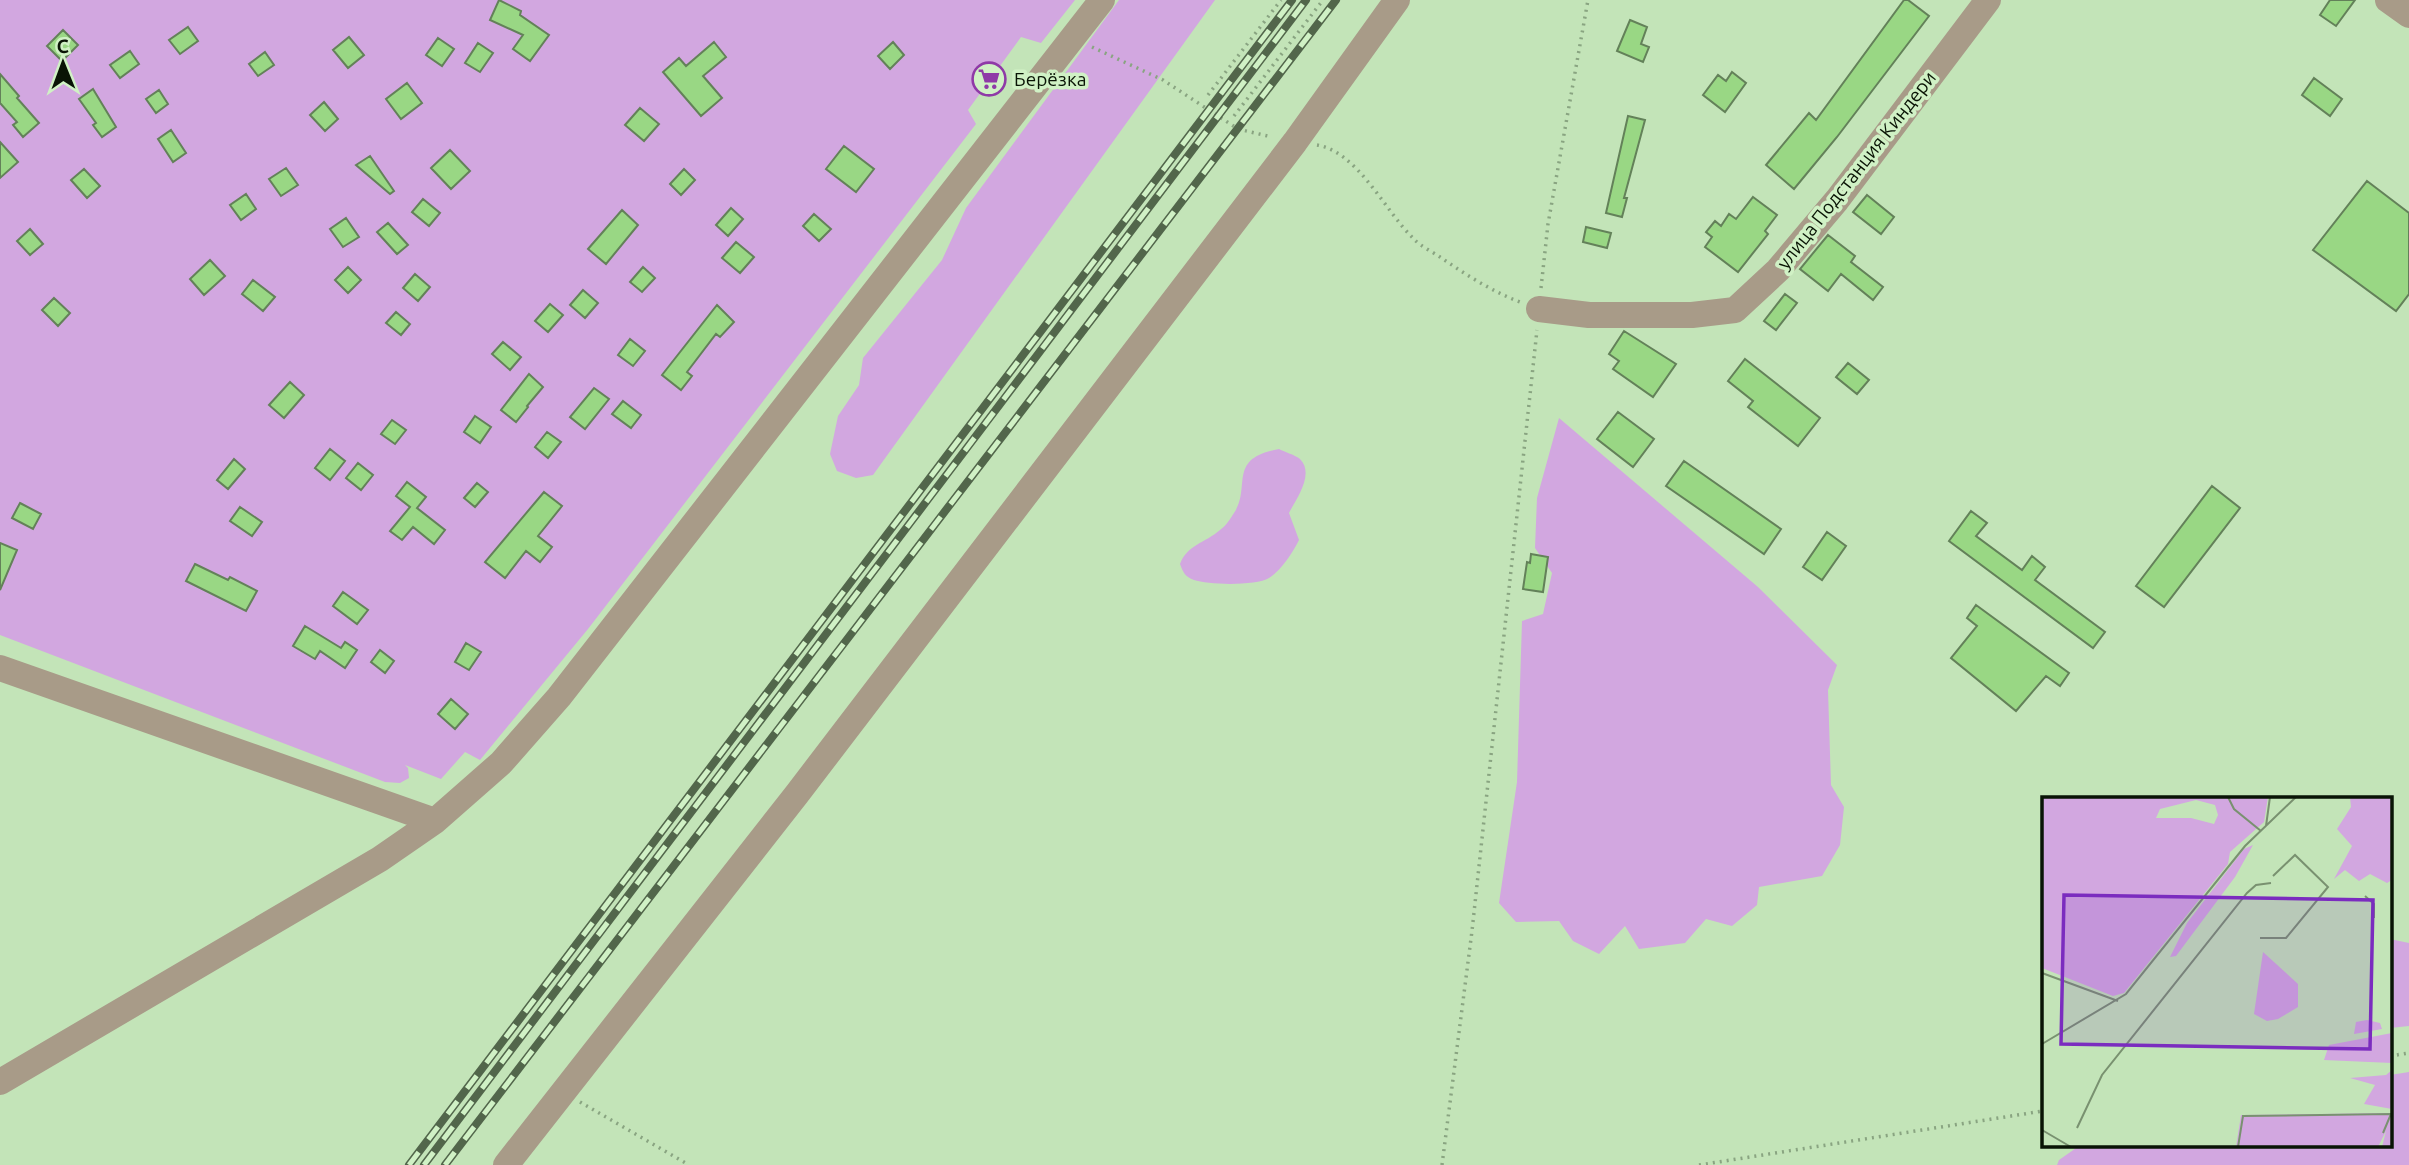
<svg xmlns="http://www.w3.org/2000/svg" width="2409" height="1165" viewBox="0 0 2409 1165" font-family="Ubuntu,sans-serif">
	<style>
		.green { fill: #d2a7e0 }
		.building { fill: #99d784; stroke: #638159; stroke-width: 2 }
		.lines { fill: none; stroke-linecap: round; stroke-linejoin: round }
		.path { stroke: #89a481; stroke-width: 3.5; stroke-dasharray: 2 5; stroke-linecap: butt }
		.minor { stroke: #a89b88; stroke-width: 26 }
		.rail-casing { stroke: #52664b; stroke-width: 8 }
		.rail { stroke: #d0f1c5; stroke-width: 5; stroke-dasharray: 16; stroke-linecap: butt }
		.labels { text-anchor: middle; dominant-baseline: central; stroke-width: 7; stroke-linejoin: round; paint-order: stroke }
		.poi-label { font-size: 19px; fill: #091405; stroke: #d0f1c5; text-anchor: start }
		.street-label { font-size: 19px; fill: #091405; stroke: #d0f1c5 }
		.inset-road { fill: none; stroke: #799170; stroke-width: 2 }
		.view { fill: #7b2cbf; fill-opacity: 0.15; stroke: #7b2cbf; stroke-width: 3.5 }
		.inset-edge { fill: none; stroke: #091405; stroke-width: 3.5 }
	</style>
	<rect width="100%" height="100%" fill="#c3e4b8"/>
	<path class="green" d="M0,0H1075L1041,43L1021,37L968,110L976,124L588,629L480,760L465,752L441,779L405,765L408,768L409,778L400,783L385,782L0,635Z
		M1119,0H1215L873,475L856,478L837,471L830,454L838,416L859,385L863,358L942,260L966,208Z
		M1559,418L1758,587L1837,665L1828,690L1831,785L1844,807L1840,845L1822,876L1759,887L1757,905L1732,926L1706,919L1685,943L1639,949L1625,926L1599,954L1573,941L1559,921L1516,922L1499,903L1517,782L1522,621L1543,614L1552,573L1535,548L1537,498Z
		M1279,449C1285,452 1295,455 1300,459C1315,474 1296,499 1289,513L1299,540C1293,552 1281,571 1269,578C1256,586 1208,585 1194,580C1185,577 1183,572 1180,564C1187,545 1205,543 1220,530C1226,526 1230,519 1234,513C1252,487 1226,458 1279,449Z
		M2390,939L2409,943V1026L2390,1028Z
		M2409,1072V1165H2057L2059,1160L2079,1146H2390V1075Z"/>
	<path class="building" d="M499,0L521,11L520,15L549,35L530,61L513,49L523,35L490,20Z
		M1904,0H1908L1929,16L1837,137L1794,189L1766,165L1809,113L1816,120Z
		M2330,0H2355L2336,26L2320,15Z
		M1630,20L1647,27L1641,44L1649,47L1643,62L1617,51Z
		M188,27L198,41L180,54L169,40Z
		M63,30L78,45L62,61L47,46Z
		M349,37L364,55L348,68L333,50Z
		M438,38L454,49L442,66L426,55Z
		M714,42L726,57L703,76L722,98L701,116L663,72L679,58L686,66Z
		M893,42L904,55L890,69L878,56Z
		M478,43L493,53L480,72L465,63Z
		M130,51L139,64L120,78L110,65Z
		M265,52L274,65L258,76L249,64Z
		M1732,72L1746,83L1725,112L1703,95L1718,75L1726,81Z
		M0,74L19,96L17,98L39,123L23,137L13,125L17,122L0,103Z
		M2314,78L2342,99L2330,116L2302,95Z
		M407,83L422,103L401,119L386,99Z
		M93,89L116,127L102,137L93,125L96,123L79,99Z
		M159,90L168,104L156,113L146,99Z
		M324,102L338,119L325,131L310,115Z
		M640,108L659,124L644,141L625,125Z
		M1628,116L1645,120L1624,198H1627L1622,217L1606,213Z
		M171,130L186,153L173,162L158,139Z
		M0,142L18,162L0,178Z
		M844,146L874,169L856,192L826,169Z
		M450,150L470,171L451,189L431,168Z
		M370,156L394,191L390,194L356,165Z
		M286,168L298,185L281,196L269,179Z
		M84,169L100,186L87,198L71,180Z
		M684,169L695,180L681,195L670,184Z
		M2367,181L2409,213V294L2396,311L2313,250Z
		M246,194L256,209L241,220L230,205Z
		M1867,195L1894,217L1881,234L1853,212Z
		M1753,197L1777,215L1765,231L1768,234L1738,272L1705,247L1712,237L1706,232L1715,221L1721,226L1729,214L1736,219Z
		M423,199L440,213L429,226L412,212Z
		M731,208L743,219L728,236L716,225Z
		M622,210L638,225L606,264L588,249Z
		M814,214L831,229L819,241L803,226Z
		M346,218L359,237L343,247L330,229Z
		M388,223L408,245L397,254L377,232Z
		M1586,227L1611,233L1607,248L1583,242Z
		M30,229L43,244L30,255L17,241Z
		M1828,235L1855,256L1851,262L1883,287L1873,300L1841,274L1828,291L1800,269Z
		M736,242L754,257L740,273L722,258Z
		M210,260L225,276L204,295L190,279Z
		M348,267L361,280L348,293L335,280Z
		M643,267L655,278L642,292L630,282Z
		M415,274L430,287L418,301L403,288Z
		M253,280L275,297L263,311L242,294Z
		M583,290L598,303L585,318L570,305Z
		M1785,294L1797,303L1776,330L1764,321Z
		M54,298L70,313L58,326L42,310Z
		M550,304L563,315L548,332L535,321Z
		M717,305L734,322L720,337L716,334L687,372L692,376L681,390L662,375Z
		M396,312L410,324L401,335L386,323Z
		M1624,331L1676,364L1653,397L1613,369L1619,361L1609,354Z
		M630,339L645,351L633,366L618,355Z
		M503,342L521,357L510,370L492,354Z
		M1745,359L1820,418L1798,446L1748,407L1753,401L1728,381Z
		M1848,363L1869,380L1857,394L1836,377Z
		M529,374L543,387L527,406L528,407L516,422L501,410Z
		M290,382L304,395L284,418L269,405Z
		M594,388L609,399L585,429L570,417Z
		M623,401L641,415L631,428L612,414Z
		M1618,412L1654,439L1633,467L1597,439Z
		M475,416L491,427L480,443L464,432Z
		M392,420L406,430L395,444L381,434Z
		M547,432L561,442L548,458L535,447Z
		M330,449L345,461L330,480L315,468Z
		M234,459L245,469L228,489L217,480Z
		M1684,461L1781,529L1764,554L1666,486Z
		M358,463L373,475L361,490L346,478Z
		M407,482L426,497L417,508L445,530L434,544L413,527L402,540L390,531L410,507L396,496Z
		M477,483L488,492L475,507L464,498Z
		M2212,486L2240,508L2164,607L2136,586Z
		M544,492L562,506L538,536L552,547L540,562L526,551L505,578L485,562Z
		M20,503L41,514L33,529L12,518Z
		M240,507L262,522L252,536L230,521Z
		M1971,511L1987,523L1976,536L2022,570L2032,556L2045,567L2035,580L2105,632L2093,648L1949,541Z
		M1827,532L1846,546L1822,580L1803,567Z
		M0,543L17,550L0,590Z
		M1531,554L1548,557L1543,592L1523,589L1527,562L1530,563Z
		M195,564L228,580L230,577L257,591L246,611L186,581Z
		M343,592L368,610L357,624L333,606Z
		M1976,605L2069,673L2060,686L2046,676L2016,711L1951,658L1977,626L1967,618Z
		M305,626L341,648L345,642L357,650L345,668L320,651L315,659L293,646Z
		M466,643L481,652L469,670L455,662Z
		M380,650L394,661L385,673L371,662Z
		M451,699L468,714L455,729L438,714Z"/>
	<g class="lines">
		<path class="path" d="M1092,47L1163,80L1238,129L1272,137
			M1208,95L1281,0
			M1234,116L1323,0
			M1317,145C1358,152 1385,211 1413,238C1420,246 1431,251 1440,257C1465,274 1491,291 1520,302
			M1541,288L1548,224L1588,0
			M2390,1056L2409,1053
			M580,1102L689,1165
			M1442,1165L1472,931L1537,330
			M1699,1165L2043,1111"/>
		<path class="minor" d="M2388,0L2409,15
			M1539,309L1589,315H1692L1735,310L1778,270L1837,200L1988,0
			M0,668L435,821
			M0,1082L380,859L435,821L501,763L559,697L1102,0
			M506,1165L797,794L1295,142L1397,0"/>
		<defs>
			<path id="rail" d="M409,1165L1292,0
				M424,1165L1306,0
				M445,1165L1336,0"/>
		</defs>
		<use href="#rail" class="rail-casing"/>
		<use href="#rail" class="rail"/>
	</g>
	<defs>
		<symbol id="supermarket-ring" viewBox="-11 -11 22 22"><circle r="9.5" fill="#d0f1c5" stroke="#8f3aa7" stroke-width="1.5"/><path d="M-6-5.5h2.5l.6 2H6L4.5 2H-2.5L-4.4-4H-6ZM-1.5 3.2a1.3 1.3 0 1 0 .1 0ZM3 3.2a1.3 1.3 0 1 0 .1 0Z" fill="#8f3aa7"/></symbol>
	</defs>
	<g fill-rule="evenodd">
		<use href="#supermarket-ring" x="970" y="60" width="38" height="38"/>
	</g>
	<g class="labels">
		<g class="poi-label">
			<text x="1014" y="79">Берёзка</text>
		</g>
		<g class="street-label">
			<text transform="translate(1856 170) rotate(-52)">улица Подстанция Киндери</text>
		</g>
	</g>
	<g transform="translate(2042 797)">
		<rect width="350" height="350" fill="#c3e4b8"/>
		<path d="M0,0H226L222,25L188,55L186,67L82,196L71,199L0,171ZM154,3L173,8L176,18L172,27L149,21H114L118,12ZM308,0H350V83L345,86L328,77L317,84L303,73L292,82L310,49L295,32L309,10ZM211,48L193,80L134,159L128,160L145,126L202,52ZM221,155L256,187V210L236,222L225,224L212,217ZM325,223L338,226L340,232L312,237L314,225ZM350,236V266L282,263L287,248ZM350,273V312L322,307L333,288L308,281L344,278ZM350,316V350H340L344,334L336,350H194L199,318Z" fill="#d2a7e0" fill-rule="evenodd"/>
		<path class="inset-road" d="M186,0L192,12L219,34M224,29L228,0M323,99L332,107V121M218,141H244L286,90L253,58L231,79M0,176L76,204M0,247L84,197L203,49L254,0M35,331L60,278L205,96L214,88L229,86M0,333L29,350M196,350L201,319L349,317L341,336"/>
		<path class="view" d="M22,98L331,103L328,252L19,247Z"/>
		<rect width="350" height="350" class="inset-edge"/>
	</g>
	<g transform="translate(63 63) rotate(359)" stroke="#d0f1c5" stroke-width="5" paint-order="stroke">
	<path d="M0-5L12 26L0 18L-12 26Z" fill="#091405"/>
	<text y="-10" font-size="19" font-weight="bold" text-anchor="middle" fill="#091405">С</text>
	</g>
</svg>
